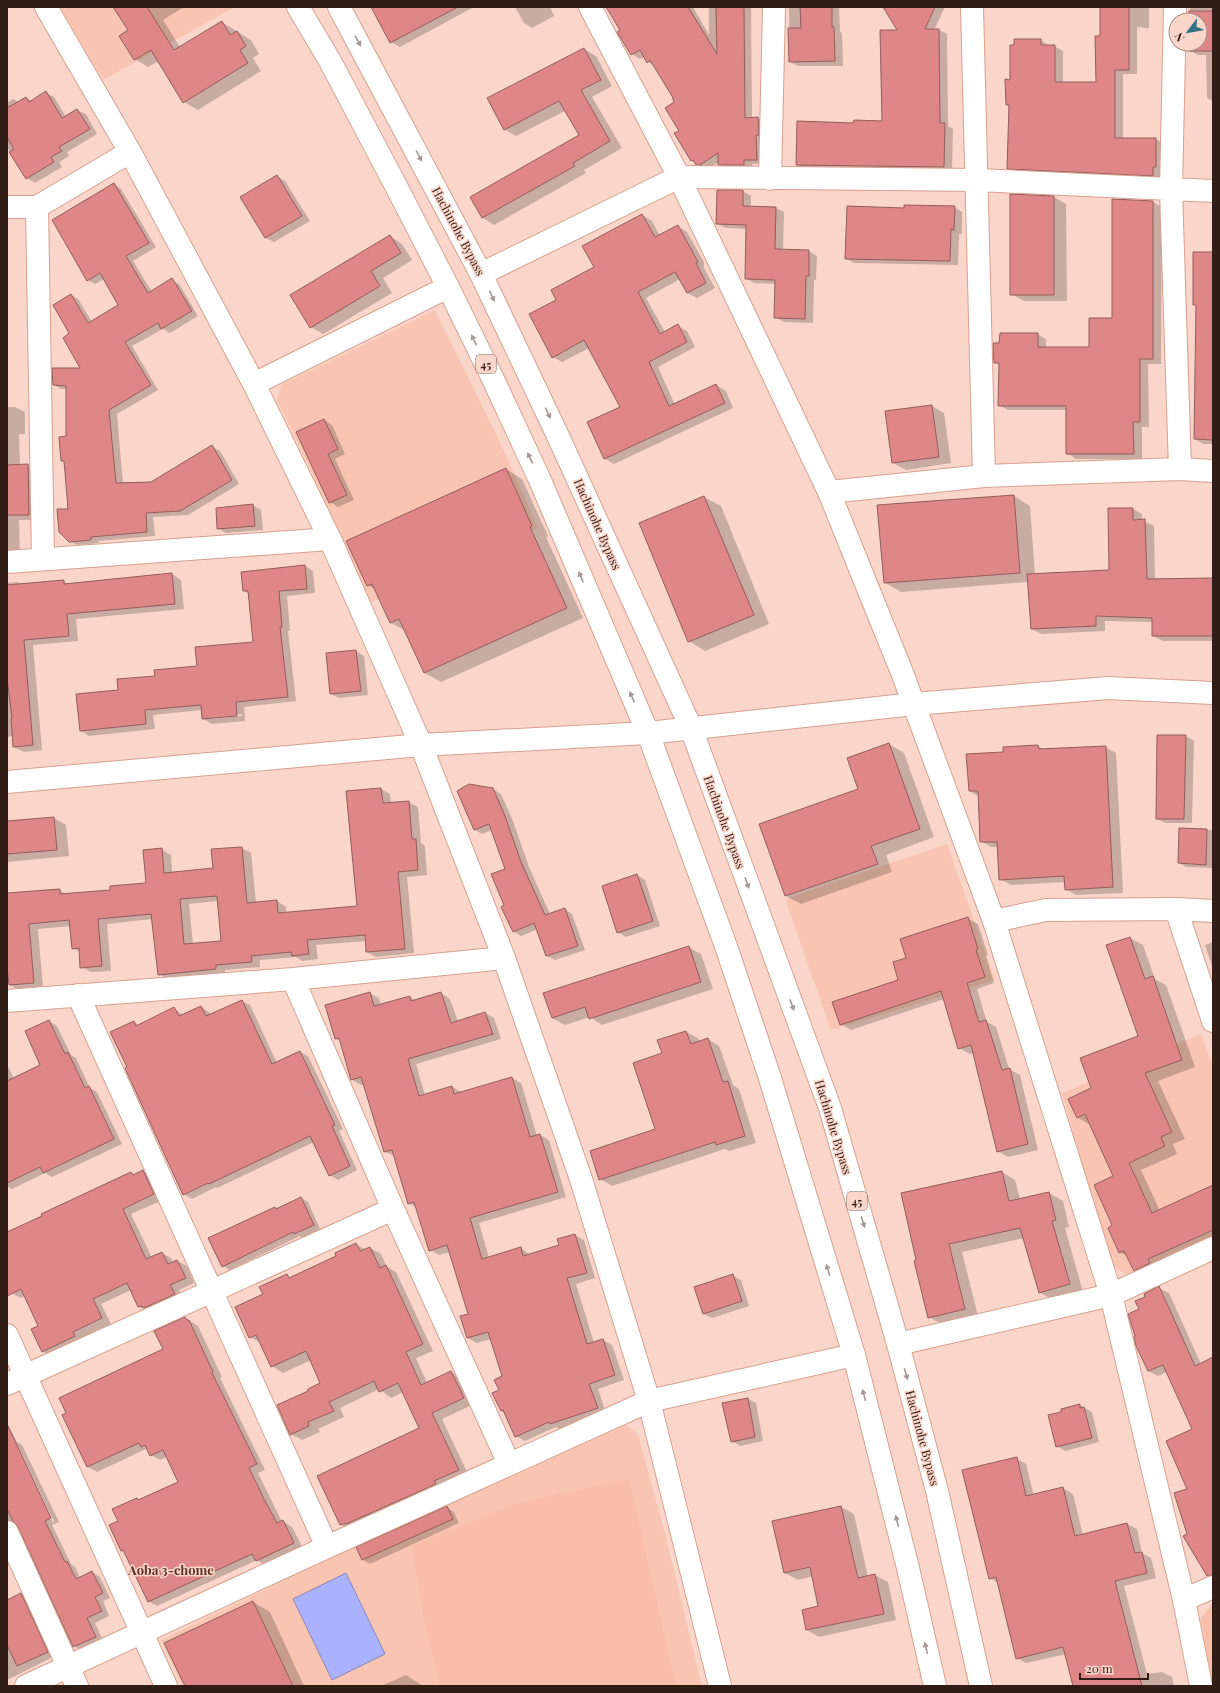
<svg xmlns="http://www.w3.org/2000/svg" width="1220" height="1693" viewBox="0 0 1220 1693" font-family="'Playfair Display',serif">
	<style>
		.built { fill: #f9c5b2 }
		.green { fill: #f8beaa }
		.water { fill: #abb2fd; stroke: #8785b8 }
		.shadow { fill: #0003; fill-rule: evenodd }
		.building { fill: #df8788; stroke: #935c5c; fill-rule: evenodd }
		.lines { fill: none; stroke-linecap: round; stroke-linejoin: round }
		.minor-casing { stroke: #d7a08c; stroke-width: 24 }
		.tertiary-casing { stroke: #d7a08c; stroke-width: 24 }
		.trunk-casing { stroke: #d7a08c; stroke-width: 24 }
		.minor { stroke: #fff; stroke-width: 22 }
		.tertiary { stroke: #fff; stroke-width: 22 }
		.trunk { stroke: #fff; stroke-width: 22 }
		.oneway { fill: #a39996 }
		.labels { text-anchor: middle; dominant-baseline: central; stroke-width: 3; stroke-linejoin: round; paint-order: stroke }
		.shield { fill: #fad6ca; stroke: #6e544c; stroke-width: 1 }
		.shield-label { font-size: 11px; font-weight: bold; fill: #321d16 }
		.street-label { font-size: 12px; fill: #321d16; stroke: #fad6ca }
		.neighbourhood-label { font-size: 13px; font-weight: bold; fill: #613222; stroke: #fad6ca }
	</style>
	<rect width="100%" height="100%" fill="#fad6ca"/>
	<path class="built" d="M60,7H235L103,80Z
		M435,310L499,440L538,528L370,603L306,460L277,400L281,385Z
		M947,844L995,980L831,1030L785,899Z
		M1201,1034L1213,1066V1238L1128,1276L1111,1265L1062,1093Z
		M626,1425L638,1434L664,1530L702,1686H182L161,1640L331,1558Z"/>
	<path class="green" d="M629,1479L676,1686H440L423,1614L412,1546L515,1504Z
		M1213,1603V1686L1201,1619Z"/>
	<path class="water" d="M346,1573L385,1654L332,1680L293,1599Z"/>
	<path class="shadow" d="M115,7H184L163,20L180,47L222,22L251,40L259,54L253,58L261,71L198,110L184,102L159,61L148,67L135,59L129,31Z
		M373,7H474L400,47L391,42Z
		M515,7H550L554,16L532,28L524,23Z
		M607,7H693L709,35V7H751L752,119L758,118L766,123L764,164H752V169H727L719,164V162L708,169H705L691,160L680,131L676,103L655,66L647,62L644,57L640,59L632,54L619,32L621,31Z
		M789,7H839L840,32L842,33L843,66H798L790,62Z
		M884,7H945L934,30H939L947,34L948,126L953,129L952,171L805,169L797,165L854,124L883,122L899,31Z
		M1101,7H1149V28L1137,27V74H1123V139H1156L1164,144L1161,180L1016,173L1008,168L1010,106L1006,104L1011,81L1041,40L1049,46H1054L1063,51V83H1097L1101,37Z
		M1190,7H1213V101L1207,98L1206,55H1198L1190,51V44H1200V20H1190Z
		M584,49L596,56L612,86L592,97L622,148L584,170L586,173L494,225L483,218L471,197L580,136L565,111L516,136L504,129Z
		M46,93L54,97L66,117L77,110L86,114L97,134L67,152L69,156L59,162L62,167L35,183L27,178L7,147L8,195H7V103L13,99L19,102L26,98L32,101Z
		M277,176L285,181L310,221L274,242L266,238L242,198Z
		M114,184L121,189L156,247L133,261L152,292L172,280L179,284L198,316L170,333L163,329L132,346L158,390L117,414L123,484L151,483L212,447L220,451L239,484L188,515L153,517L155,536L98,541L99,543L77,545L69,541L70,509L65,462L62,460L67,437V389H61L54,385L82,368L71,334V295L78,299L92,322L119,305L104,279L95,284L88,280Z
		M718,191H743L751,196V207L775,208L784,212L783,250L809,251L817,256L816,280H814L813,323L784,322L775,317L776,284L754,283L746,278L747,229L726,228L718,224Z
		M1054,197L1066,204L1067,301H1024L1011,294Z
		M1153,202L1162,207L1161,364H1148L1149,427H1142V459H1076L1067,453V410H1008L999,405L1000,365L995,362L1000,344L1037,334L1046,339V348H1090L1113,319Z
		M954,207L962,212V234H959L958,265L854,263L846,258L905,209Z
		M642,215L652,221L660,236L678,226L687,232L704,262V268L715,288L697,298L687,293L680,279L646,298L665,332L678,326L687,331L695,347L658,367L675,405L716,385L726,391L733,408L614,464L604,458L621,407L589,348L562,362L553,357L557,300L595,267Z
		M390,236L402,244L412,260L383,278L392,293L323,334L311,327Z
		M1213,253V444H1203L1195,439L1197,306L1194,304Z
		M932,406L944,413L951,463L906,470L893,463Z
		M7,407H15L25,412V434H19L20,465H28L38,471L39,520H19L20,554H7Z
		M324,420L332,425L345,454L335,459L354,500L338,507L330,502Z
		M506,469L522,479L548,536L546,537L583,618L441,682L425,673L406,631L391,623L376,590L368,585Z
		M1014,496L1030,506L1035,575L1110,571L1133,509L1142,514V520L1154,526L1155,580L1213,579V641H1163L1153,636V622L1105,621V631L1041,634L1032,629L1029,582L901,592L884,582Z
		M704,497L721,506L769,624L705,651L689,641Z
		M253,505L261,510L263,530L226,533L218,528Z
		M305,566L313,571L315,593L287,596L290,631H288L296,701L244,707L245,721L212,724L203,719L202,710L153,715L155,729L89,736L81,731L119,691L156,677L198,667L254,643L249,594L244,591ZM242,714V716L210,719V717Z
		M172,574L181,580L184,609L76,619L78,641L33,645L42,750L24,752L14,747L13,736L7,737V583L18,582L23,585L63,581L68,584Z
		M356,651L364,656L368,695L339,698L331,694Z
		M1186,736L1194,741L1192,823H1165L1157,819Z
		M889,744L904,753L934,837L886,855L892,872L801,904L786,896Z
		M1038,746L1045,750L1105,747L1116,753L1123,893L1076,895L1066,889L1065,882L1011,885L1000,879L998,847H991L981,841L980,797L969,791L1005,753Z
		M381,789L390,794L391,803L408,802L418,807L421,843L425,846L427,875L407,877L414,953L376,957L367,952L366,941L316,945L318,959L302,961L296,957L260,960V967L225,970V974L168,979L159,974L152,919L107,924L111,971L91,972L81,967L80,952L73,948L71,926L38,929L43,988L19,990L10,985L7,958V894L59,890L68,895L111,891L147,884L161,849L171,855L172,873L214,869L212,850L242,848L251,853L256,903L277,901L286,907V913L358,907L347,792ZM218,901L222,942L193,944L189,904Z
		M493,789L501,794L513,821L529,867L550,914L564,909L572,914L585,950L555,960L547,956L538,929L521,936L513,931L506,906V869L492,830L482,834L475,830Z
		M54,818L66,825L69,856L7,862V822Z
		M1180,829L1213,830V868L1186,867L1179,863Z
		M637,875L645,880L660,926L626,937L618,932Z
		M967,918L978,924L988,955L986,956L994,983L977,989L987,1022L996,1027L1009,1069L1020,1075L1038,1150L1008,1157L998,1151L974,1053L970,1054L959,1048L944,999L851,1030L841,1024L900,980L907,958Z
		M1130,938L1143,945L1155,979L1166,985L1195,1067L1158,1081L1185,1139L1173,1144L1177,1154L1141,1170L1160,1211L1213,1187V1243L1147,1278L1134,1270L1128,1257L1120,1252L1114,1226L1115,1177L1090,1125L1077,1117L1093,1089L1139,1037L1107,946Z
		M1213,942V969L1205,945Z
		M688,947L701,954L713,989L602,1025L590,1017L565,1025L552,1018Z
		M369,993L379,998L381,1005L410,997L416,1001L441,993L450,999L458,1022L485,1013L494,1018L501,1039L416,1064L425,1095L452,1087L461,1092L512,1078L521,1083L537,1136L540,1135L549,1140L566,1197L479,1223L489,1258L521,1248L530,1255L560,1246L575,1235L584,1240L595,1278L576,1284L594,1343L603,1340L612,1345L624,1380L598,1389L606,1413L560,1429L556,1427L525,1441L516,1436L506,1413L501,1411V1391L503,1377L491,1339L477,1343L468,1338L470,1314L450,1252L439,1255L430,1250L417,1208L409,1203L395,1156L385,1152L364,1084L361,1085L352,1080L341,1042L335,1038Z
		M242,1001L250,1005L277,1063L300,1052L308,1056L343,1129L339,1131L357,1170L338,1180L330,1175L314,1142L217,1188L216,1187L192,1199L184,1194L128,1068L134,1022L139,1025L174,1008L183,1015L201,1007L209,1012L211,1015Z
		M49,1021L57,1026L71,1055L76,1058L90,1088L97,1092L122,1144L52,1177L45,1173L12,1189L7,1186V1064L14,1079L42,1066Z
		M686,1032L698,1038L699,1042L708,1039L719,1046L733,1085L739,1089L756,1143L729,1151L725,1149L612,1186L600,1179L656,1130L663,1054L659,1041Z
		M143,1171L152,1177L163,1200L131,1214L152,1258L162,1253L171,1258L173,1263L177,1261L187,1266L194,1283L179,1290L183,1300L148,1312L139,1307L131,1290L101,1304L111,1324L82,1337L83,1341L51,1356L42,1351L39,1327L26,1296L21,1298L11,1293L7,1283V1234L131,1173L135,1175Z
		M1002,1172L1015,1180L1020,1199L1049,1193L1063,1201L1069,1227L1065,1228L1083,1292L1053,1300L1039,1292L1024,1238L962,1252L978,1316L943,1325L929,1317L915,1261Z
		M301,1198L308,1202L320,1229L302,1238L300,1236L230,1270L223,1266Z
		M356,1244L366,1250L370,1248L381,1254L387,1267L396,1272L433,1351L416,1358L427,1383L451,1372L461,1378L474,1404L442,1419L469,1476L352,1531L341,1525L420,1429L403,1392L391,1398L379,1389L340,1408L344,1417L318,1429L320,1432L302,1440L291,1434L310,1391L322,1384L311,1360L283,1373L272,1366L261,1343L250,1337L264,1294L287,1275L291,1278L338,1256Z
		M733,1276L741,1280L749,1306L712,1318L704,1314Z
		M1159,1288L1169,1293L1201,1364L1213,1362V1578L1206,1574L1188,1534L1189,1490L1193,1430L1167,1372L1158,1376L1148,1371L1140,1310L1147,1297Z
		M185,1318L198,1326L222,1377L220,1378L265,1470L258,1473L282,1522L283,1521L292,1527L303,1548L266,1566L257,1560L157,1606L148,1601L125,1553L122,1551L110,1526L119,1521L137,1499L140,1501L179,1483L167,1457L160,1460L151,1455L146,1449L97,1472L88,1467L64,1415L164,1350Z
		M748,1399L756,1403L763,1441L740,1446L732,1441Z
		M1080,1405L1092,1412L1099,1442L1065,1451L1057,1446L1063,1413Z
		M7,1423L17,1442L22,1445L59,1522L52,1525L71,1564L75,1567L80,1578L92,1572L100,1577L110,1598L103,1601L109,1616L95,1623L103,1641L82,1651L74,1646L19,1526L15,1522L7,1525ZM15,1444H17L54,1522L53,1523Z
		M1016,1458L1026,1464L1034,1496L1063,1488L1073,1494L1083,1535L1127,1524L1137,1529L1142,1553L1151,1558L1156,1578L1124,1586L1147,1674L1162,1672L1172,1677L1174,1686H1074L1066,1654L1026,1663L1017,1658L998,1583L990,1578Z
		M841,1507L854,1514L868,1577L875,1575L888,1582L896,1620L819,1637L807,1630L820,1607L813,1576L798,1580L785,1573L774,1522Z
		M447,1508L454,1512L459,1523L370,1564L363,1560Z
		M21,1595L29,1599L55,1656L7,1680V1601Z
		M253,1602L270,1612L304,1686H186Z
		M406,1675L423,1686H381Z"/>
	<path class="building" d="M113,7H147L174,50L222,21L230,35L237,31L246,46L240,50L248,63L183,103L151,50L134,60L119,36L128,30Z
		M371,7H458L390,43Z
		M606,7H688L717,54L716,7H744L745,118L758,117L759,135H756L757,160H744V165H718V153L700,165H696L693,160L691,161L674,133L679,131L665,108L674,102L672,96L650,60L647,63L640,50L631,55L617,32L620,30Z
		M800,7H832V27H834L835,61L789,62L788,28H801Z
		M883,7H935L925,29H939L940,123H945L944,167L796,165L797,121L853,123L854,120L882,121L880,30H897Z
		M1100,7H1129V70H1115V138H1156V167H1153V176L1007,169L1009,105H1006L1005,79L1010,80V45H1014V39H1041V45H1055V82H1096L1095,36H1100Z
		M1189,11H1213V51H1189V44H1200V20H1189Z
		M584,48L601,80L581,90L610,141L573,163L575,166L482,218L470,197L579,135L559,101L504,130L487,98Z
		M46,91L62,118L77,109L90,129L59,147L62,151L51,157L54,162L26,179L9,152L14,149L7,137V108L26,97L29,102Z
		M277,175L302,216L265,238L240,197Z
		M114,183L149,243L126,256L148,293L172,278L192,311L161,329L158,323L125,342L151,385L109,410L116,483L151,482L212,445L232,480L180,511L146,513L147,532L91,537V540L69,542L59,532L57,509H68L64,461H61L59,437L66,436V386L53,385L52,368H80L63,338L69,333L53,305L71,294L88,323L118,305L100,273L87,281L52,220Z
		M717,190H743V206L776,207L775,249L809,250V276H806L805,319L774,318L775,280L745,279L746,225L716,224Z
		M1010,194L1054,196V295H1010Z
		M1112,199L1153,201V359H1140V422H1133L1134,454H1066V406H998L999,363H994L993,343H999L1000,333H1038V347H1089V318H1112Z
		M904,205L955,206L954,230L951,229L950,261L845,259L847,206L904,208Z
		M642,214L655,237L678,225L698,262L696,263L706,283L687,293L675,272L638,292L660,334L678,324L687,342L649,362L669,406L716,384L725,403L604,459L587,422L620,407L584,340L552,358L529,314L556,300L551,290L594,267L582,246Z
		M390,235L401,253L371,271L380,286L310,328L290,295Z
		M1193,252H1213V440L1194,439L1196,305H1193Z
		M932,405L939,457L892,463L885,411Z
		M324,419L338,449L328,454L347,495L329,503L296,432Z
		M28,464L29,515H7V465Z
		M506,468L532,526L530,527L567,608L424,673L399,619L390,623L372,584L367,586L346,541Z
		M1014,495L1020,573L884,583L877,505Z
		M704,496L754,615L688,642L639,523Z
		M253,504L255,526L217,529L216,508Z
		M1108,508H1133V520L1145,519L1147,579L1213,578V636H1152V618L1096,616V626L1031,629L1027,574L1109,570Z
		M305,565L307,589L279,591L282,627H280L288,697L236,702L237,716L202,719L201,705L145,710L146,724L80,731L76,694L118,690L117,679L155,676L154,670L197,666L195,647L253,642L248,591H243L241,572Z
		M172,573L175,604L67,614L69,636L24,640L33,745L13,747L11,718H12L7,678V585L64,580V584Z
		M356,650L361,691L330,694L326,653Z
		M1157,735H1186L1184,819H1156Z
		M889,743L920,829L871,846L878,864L785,896L759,824L858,789L847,758Z
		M1038,745L1039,749L1106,746L1113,887L1065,890L1064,876L999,880L997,842H980L978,791H969L966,754L1003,752V747Z
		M469,784L493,788L505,816L521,862L545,915L565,908L578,946L546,956L534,923L513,932L501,907L504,905L491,874L505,869L489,824L474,830L457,791Z
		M381,788L383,803L409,801L412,839H416L418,870L398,872L405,949L366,952L365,935L307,940L309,954L292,956L291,952L251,956L252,962L216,965V969L158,975L151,914L98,919L102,966L80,968L79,948L72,949L69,920L29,924L34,983L9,985L7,968V893L60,889V894L110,890V886L146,883L143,850L162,848L164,873L213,868L211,849L242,847L247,903L277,900L278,913L357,906L346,791ZM217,896L221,941L184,944L180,899Z
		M54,817L57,850L7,854V821Z
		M1179,828L1207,829L1206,865L1178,863Z
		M637,874L653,921L617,933L602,886Z
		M968,917L978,949L976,950L985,977L967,983L979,1022L986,1020L1002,1070L1010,1068L1028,1144L997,1152L971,1045L958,1049L941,991L840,1025L832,1002L898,980L893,962L906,958L900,939Z
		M1130,937L1145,979L1153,976L1182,1060L1145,1073L1172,1132L1161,1137L1165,1146L1129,1163L1152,1213L1213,1185V1230L1148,1259L1150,1263L1134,1271L1124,1251L1119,1253L1108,1228L1112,1225L1094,1185L1113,1176L1085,1114L1077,1118L1068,1099L1091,1088L1080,1058L1138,1036L1106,945Z
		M689,946L701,982L589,1019L585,1007L552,1018L543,993Z
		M370,992L374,1006L410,996L411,1001L441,992L451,1023L485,1012L493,1034L408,1059L419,1096L452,1086L454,1094L512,1077L530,1137L540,1134L558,1192L470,1218L482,1259L521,1247L523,1256L559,1245L557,1239L575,1234L587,1273L567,1278L587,1344L603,1339L615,1375L589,1384L598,1408L550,1424L549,1422L515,1437L503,1410L501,1411L492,1393L499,1390L494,1380L502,1376L488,1332L467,1338L460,1316L468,1314L447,1245L429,1251L414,1202L408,1204L392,1150L384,1152L361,1077L351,1080L339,1038L335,1039L325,1005Z
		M242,1000L272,1064L300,1051L335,1125L332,1126L350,1166L329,1176L310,1136L209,1184L208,1183L183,1195L125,1068L127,1067L110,1032L134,1021L136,1026L174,1007L179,1016L201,1006L206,1016Z
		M49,1020L65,1054L68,1052L85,1088L89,1086L114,1139L43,1173L40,1167L7,1183V1081L40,1065L25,1031Z
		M686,1031L691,1044L708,1038L723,1082L728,1081L745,1136L716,1145L715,1142L599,1180L590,1151L655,1129L633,1063L662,1053L657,1040Z
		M143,1170L154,1194L123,1209L146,1259L162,1252L168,1264L177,1260L186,1278L170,1285L175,1294L144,1308L142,1306L138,1307L127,1283L93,1299L102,1318L73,1332L75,1336L42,1352L31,1329L38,1326L21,1289L7,1296V1232L42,1216L41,1214L131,1172L133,1175Z
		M1002,1171L1009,1201L1049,1192L1056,1220L1052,1221L1070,1284L1039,1293L1020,1228L949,1244L965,1309L928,1318L914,1261L916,1260L901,1193Z
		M301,1197L314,1225L294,1234L293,1232L222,1267L208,1238L275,1207L276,1209Z
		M356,1243L360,1251L370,1247L380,1268L386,1265L423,1344L406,1352L421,1385L451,1371L464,1398L432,1413L459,1470L434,1481L436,1484L346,1524V1523L340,1525L317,1476L419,1428L398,1383L379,1392L374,1381L329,1402L334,1411L308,1422L309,1426L290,1435L277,1405L308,1391V1389L320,1383L306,1351L271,1367L256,1335L249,1338L235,1307L263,1294L259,1287L287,1274L289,1278L336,1256L335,1253Z
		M733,1274L742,1301L703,1314L694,1287Z
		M1159,1286L1195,1366L1213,1357V1575L1207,1576L1183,1536L1187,1534L1174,1493L1187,1489L1166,1441L1192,1429L1163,1365L1148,1371L1136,1346L1134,1336H1135L1128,1314L1139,1309L1135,1301L1145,1297L1144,1294Z
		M185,1317L187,1320H189L213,1372L212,1373L257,1464L249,1468L264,1499L277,1523L283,1520L294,1543L256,1561L252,1554L148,1602L123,1550L121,1551L109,1525L118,1521L112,1509L137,1498L138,1500L178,1482L163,1450L150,1456L145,1445L141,1447L139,1443L87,1467L62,1415L66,1413L59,1398L163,1349L154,1331Z
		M748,1398L755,1437L731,1442L722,1403Z
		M1080,1404V1408L1084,1407L1092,1438L1056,1447L1048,1415L1061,1412V1409Z
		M7,1424L51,1518L45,1521L65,1562L67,1561L76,1579L92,1571L103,1593L95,1597L102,1611L87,1618L96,1637L73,1647L18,1527L13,1521L7,1509Z
		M1017,1457L1026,1496L1063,1487L1075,1536L1127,1523L1135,1553L1142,1552L1147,1573L1115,1581L1142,1686H1073L1063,1647L1016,1659L996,1577L989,1579L962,1470Z
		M447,1506L453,1519L362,1560L356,1547Z
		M841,1506L858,1578L875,1574L884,1614L806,1630L802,1610L818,1606L810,1567L784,1573L772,1521Z
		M21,1593L48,1652L17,1666L7,1645V1600Z
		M253,1601L293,1686H185L164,1643Z"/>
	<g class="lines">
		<defs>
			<path id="minor" d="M972,7L984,476
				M1175,7L1171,190L1180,469
				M770,179L774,7
				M7,207H37L130,152
				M37,207L43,559
				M481,274L679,177L978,180L1213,191
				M254,384L448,287
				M829,492L984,476L1180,469L1213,471
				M7,562L330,539
				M1176,909L1213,1021
				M994,921L1046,910L1176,909L1213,911
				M293,979L393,1209L509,1464
				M78,995L327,1547
				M7,1001L293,979L504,958
				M7,1335L166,1686
				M898,1344L1111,1295L1213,1248
				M7,1384L393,1209
				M7,1532L77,1686
				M1184,1600L1213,1587
				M26,1686L327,1547L649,1401L854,1355"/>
			<path id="tertiary" d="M46,7L130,152L254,384L330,539L421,745L504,958L581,1179L649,1401L720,1686
				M590,7L679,177L829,492L903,675L994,921L1111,1295L1184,1600L1201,1686
				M7,782L421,745L648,733L914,704L1108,688L1213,693"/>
			<path id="trunk" d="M298,7L330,61L396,186L448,287L493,379L539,478L648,733L727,949L769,1075L854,1355L908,1568L935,1686
				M339,7L481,274L558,436L691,728L830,1108L898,1344L937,1491L981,1686"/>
		</defs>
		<use href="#minor" class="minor-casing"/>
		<use href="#tertiary" class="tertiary-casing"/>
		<use href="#trunk" class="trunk-casing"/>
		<use href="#minor" class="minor"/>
		<use href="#tertiary" class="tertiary"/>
		<use href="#trunk" class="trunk"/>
	</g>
	<defs><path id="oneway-solid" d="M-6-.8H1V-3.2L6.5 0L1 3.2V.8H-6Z"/></defs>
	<g class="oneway">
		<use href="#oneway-solid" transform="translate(358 41) rotate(61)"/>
		<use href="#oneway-solid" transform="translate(419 156) rotate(62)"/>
		<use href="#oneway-solid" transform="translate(492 296) rotate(65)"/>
		<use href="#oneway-solid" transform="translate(474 340) rotate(-116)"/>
		<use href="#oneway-solid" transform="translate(548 413) rotate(65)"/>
		<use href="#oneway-solid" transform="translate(530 458) rotate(-115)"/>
		<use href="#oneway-solid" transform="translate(581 577) rotate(-113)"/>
		<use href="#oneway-solid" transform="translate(632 697) rotate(-113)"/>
		<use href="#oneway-solid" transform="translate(747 883) rotate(70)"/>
		<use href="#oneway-solid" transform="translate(792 1005) rotate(70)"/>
		<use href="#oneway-solid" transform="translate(863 1222) rotate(74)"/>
		<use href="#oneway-solid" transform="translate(828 1270) rotate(-107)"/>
		<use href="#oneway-solid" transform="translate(906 1374) rotate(75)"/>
		<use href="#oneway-solid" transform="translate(864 1395) rotate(-104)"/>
		<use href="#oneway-solid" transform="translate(897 1521) rotate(-104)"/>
		<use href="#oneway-solid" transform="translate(926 1648) rotate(-103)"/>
	</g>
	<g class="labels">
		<g class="shield">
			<rect x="476" y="355" width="20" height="18" rx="3"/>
			<rect x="847" y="1192" width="20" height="18" rx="3"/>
		</g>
		<g class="shield-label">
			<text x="486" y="364">45</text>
			<text x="857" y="1201">45</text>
		</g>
		<g class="street-label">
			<text transform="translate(459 231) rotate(62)">Hachinohe Bypass</text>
			<text transform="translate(598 524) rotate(66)">Hachinohe Bypass</text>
			<text transform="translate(725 822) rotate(70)">Hachinohe Bypass</text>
			<text transform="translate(834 1127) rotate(73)">Hachinohe Bypass</text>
			<text transform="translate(923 1438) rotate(75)">Hachinohe Bypass</text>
		</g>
		<g class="neighbourhood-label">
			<text x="171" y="1569">Aoba 3-chome</text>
		</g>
	</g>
	<rect width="1220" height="1693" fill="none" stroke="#321d16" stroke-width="16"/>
	<g transform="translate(1188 32) rotate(238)"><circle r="19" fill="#fad6ca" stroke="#aa8c82"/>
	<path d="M0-3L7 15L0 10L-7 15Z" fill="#317285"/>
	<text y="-6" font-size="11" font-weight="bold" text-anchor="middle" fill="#321d16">N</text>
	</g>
	<path d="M1080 1673v6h68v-6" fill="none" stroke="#321d16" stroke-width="2"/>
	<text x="1086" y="1673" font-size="12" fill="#321d16" stroke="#fad6ca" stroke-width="3" paint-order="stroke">20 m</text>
</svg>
